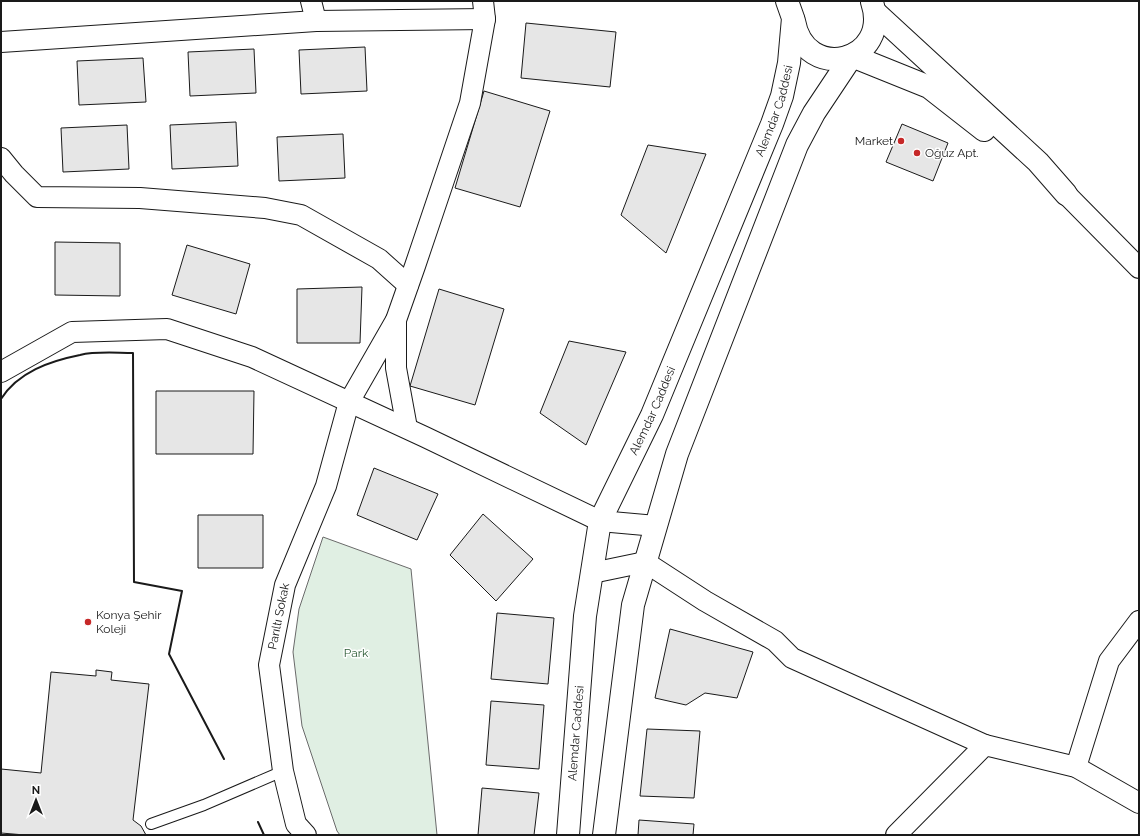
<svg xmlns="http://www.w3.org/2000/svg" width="1140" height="836" viewBox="0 0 1140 836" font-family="Raleway,sans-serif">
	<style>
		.green { fill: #e0efe3; stroke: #6a6a6a }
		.building { fill: #e6e6e6; stroke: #1a1a1a }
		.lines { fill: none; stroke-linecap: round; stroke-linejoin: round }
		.lane-casing { stroke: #1a1a1a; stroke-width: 12 }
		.street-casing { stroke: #1a1a1a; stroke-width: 22 }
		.secondary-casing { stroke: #1a1a1a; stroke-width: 24 }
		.lane { stroke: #fff; stroke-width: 10 }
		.street { stroke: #fff; stroke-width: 20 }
		.secondary { stroke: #fff; stroke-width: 22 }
		.wall { stroke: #1a1a1a; stroke-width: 2 }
		.poi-dot { fill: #c62828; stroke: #fff; stroke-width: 1.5 }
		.labels { text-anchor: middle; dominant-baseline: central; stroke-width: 3; stroke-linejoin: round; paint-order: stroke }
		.street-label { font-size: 12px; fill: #1a1a1a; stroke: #fff }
		.poi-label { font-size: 12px; fill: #1a1a1a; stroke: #fff; text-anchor: start }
		.park-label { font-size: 12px; fill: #2b5a34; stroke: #fff }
	</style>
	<rect width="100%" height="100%" fill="#fff"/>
	<path class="green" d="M323,537L411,569L437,835H340L337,831L302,726L293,652L299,609Z"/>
	<path class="building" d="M526,23L616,32L610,87L521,78Z
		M365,47L367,91L301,94L299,50Z
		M254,49L256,93L190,96L188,52Z
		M143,58L146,102L79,105L77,61Z
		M484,91L550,111L520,207L455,188Z
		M236,122L238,166L172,169L170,125Z
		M902,124L948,143L933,181L886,162Z
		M127,125L129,169L63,172L61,128Z
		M343,134L345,178L279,181L277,137Z
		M648,145L706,154L666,253L621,215Z
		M55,242L120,243V296L55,295Z
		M187,245L250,264L236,314L172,295Z
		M362,287L360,343H297V289Z
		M439,289L504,309L475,405L410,386Z
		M569,341L626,352L586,445L540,413Z
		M156,391H254L253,454H156Z
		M374,468L438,494L417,540L357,515Z
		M483,514L533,559L496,601L450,555Z
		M198,515H263V568H198Z
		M497,613L554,618L548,684L491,679Z
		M670,629L753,652L737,698L705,693L686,705L655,698Z
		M96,670L112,672L111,680L149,684L133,820L141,826L146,835H25L1,833V769L41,773L51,672L96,676Z
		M491,701L544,705L539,769L486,765Z
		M647,729L700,731L694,798L640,796Z
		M482,788L539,793L534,835H478Z
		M639,820L694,824L693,835H638Z"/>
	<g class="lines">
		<defs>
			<path id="lane" d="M151,824L204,805L283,771"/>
			<g id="street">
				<path d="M311,1L316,21"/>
				<path d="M1,42L316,21L485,19"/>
				<path d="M1,158L14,174L37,197L140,198L265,208L301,215L379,259L408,285"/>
				<path d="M1066,194L1139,268"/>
				<path d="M396,320V368L407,428"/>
				<path d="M1,372L72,332L167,329L252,357L425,437L600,521L656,526"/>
				<path d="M592,573L645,562L705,601L775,641L792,658L985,745"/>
				<path d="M1076,767L1109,661L1139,621"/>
				<path id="s1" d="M306,835L296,824L283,771L269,665L285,585L326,486L349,402L396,320L415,266L470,103L485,19L483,1"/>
				<path d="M896,835L985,745L1076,767L1139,803"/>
			</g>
			<g id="secondary">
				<path d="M875,12L1038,162L1066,194"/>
				<path d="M794,21C805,84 892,62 872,2"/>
				<path d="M852,56L929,87L984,130"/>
				<path id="s2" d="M568,835L585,616L600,521L652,415L772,124L782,96L789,63L793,18L787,1"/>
				<path d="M604,835L633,605L677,454L797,145L814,113L852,56"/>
			</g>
		</defs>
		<use href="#lane" class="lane-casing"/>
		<use href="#street" class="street-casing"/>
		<use href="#secondary" class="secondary-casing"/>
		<use href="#lane" class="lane"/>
		<use href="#street" class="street"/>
		<use href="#secondary" class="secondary"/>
		<path class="wall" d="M1,399C18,372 50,361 80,355C96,351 116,353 133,353L134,582L182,591L169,654L224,759
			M258,822L264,835"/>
	</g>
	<g class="poi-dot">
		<circle cx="901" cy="141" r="4"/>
		<circle cx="917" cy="153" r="4"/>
		<circle cx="88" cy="622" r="4"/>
	</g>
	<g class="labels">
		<g class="street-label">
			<text stroke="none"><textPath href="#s2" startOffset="762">Alemdar Caddesi</textPath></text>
			<text stroke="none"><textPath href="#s2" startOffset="438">Alemdar Caddesi</textPath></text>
			<text stroke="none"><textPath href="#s1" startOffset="226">Parıltı Sokak</textPath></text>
			<text stroke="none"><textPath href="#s2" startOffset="102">Alemdar Caddesi</textPath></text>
		</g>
		<g class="poi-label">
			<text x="893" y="141" text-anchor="end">Market</text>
			<text x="925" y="153">Oğuz Apt.</text>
			<text x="96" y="615">Konya Şehir<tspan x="96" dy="14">Koleji</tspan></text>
		</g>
		<g class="park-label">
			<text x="356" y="653">Park</text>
		</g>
	</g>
	<rect width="1140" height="836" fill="none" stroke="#1a1a1a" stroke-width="4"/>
	<g transform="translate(36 800)" stroke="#ffffff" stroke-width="3" paint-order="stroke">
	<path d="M0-3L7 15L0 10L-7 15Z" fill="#1a1a1a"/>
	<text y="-6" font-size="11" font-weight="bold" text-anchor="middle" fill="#1a1a1a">N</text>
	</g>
</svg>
